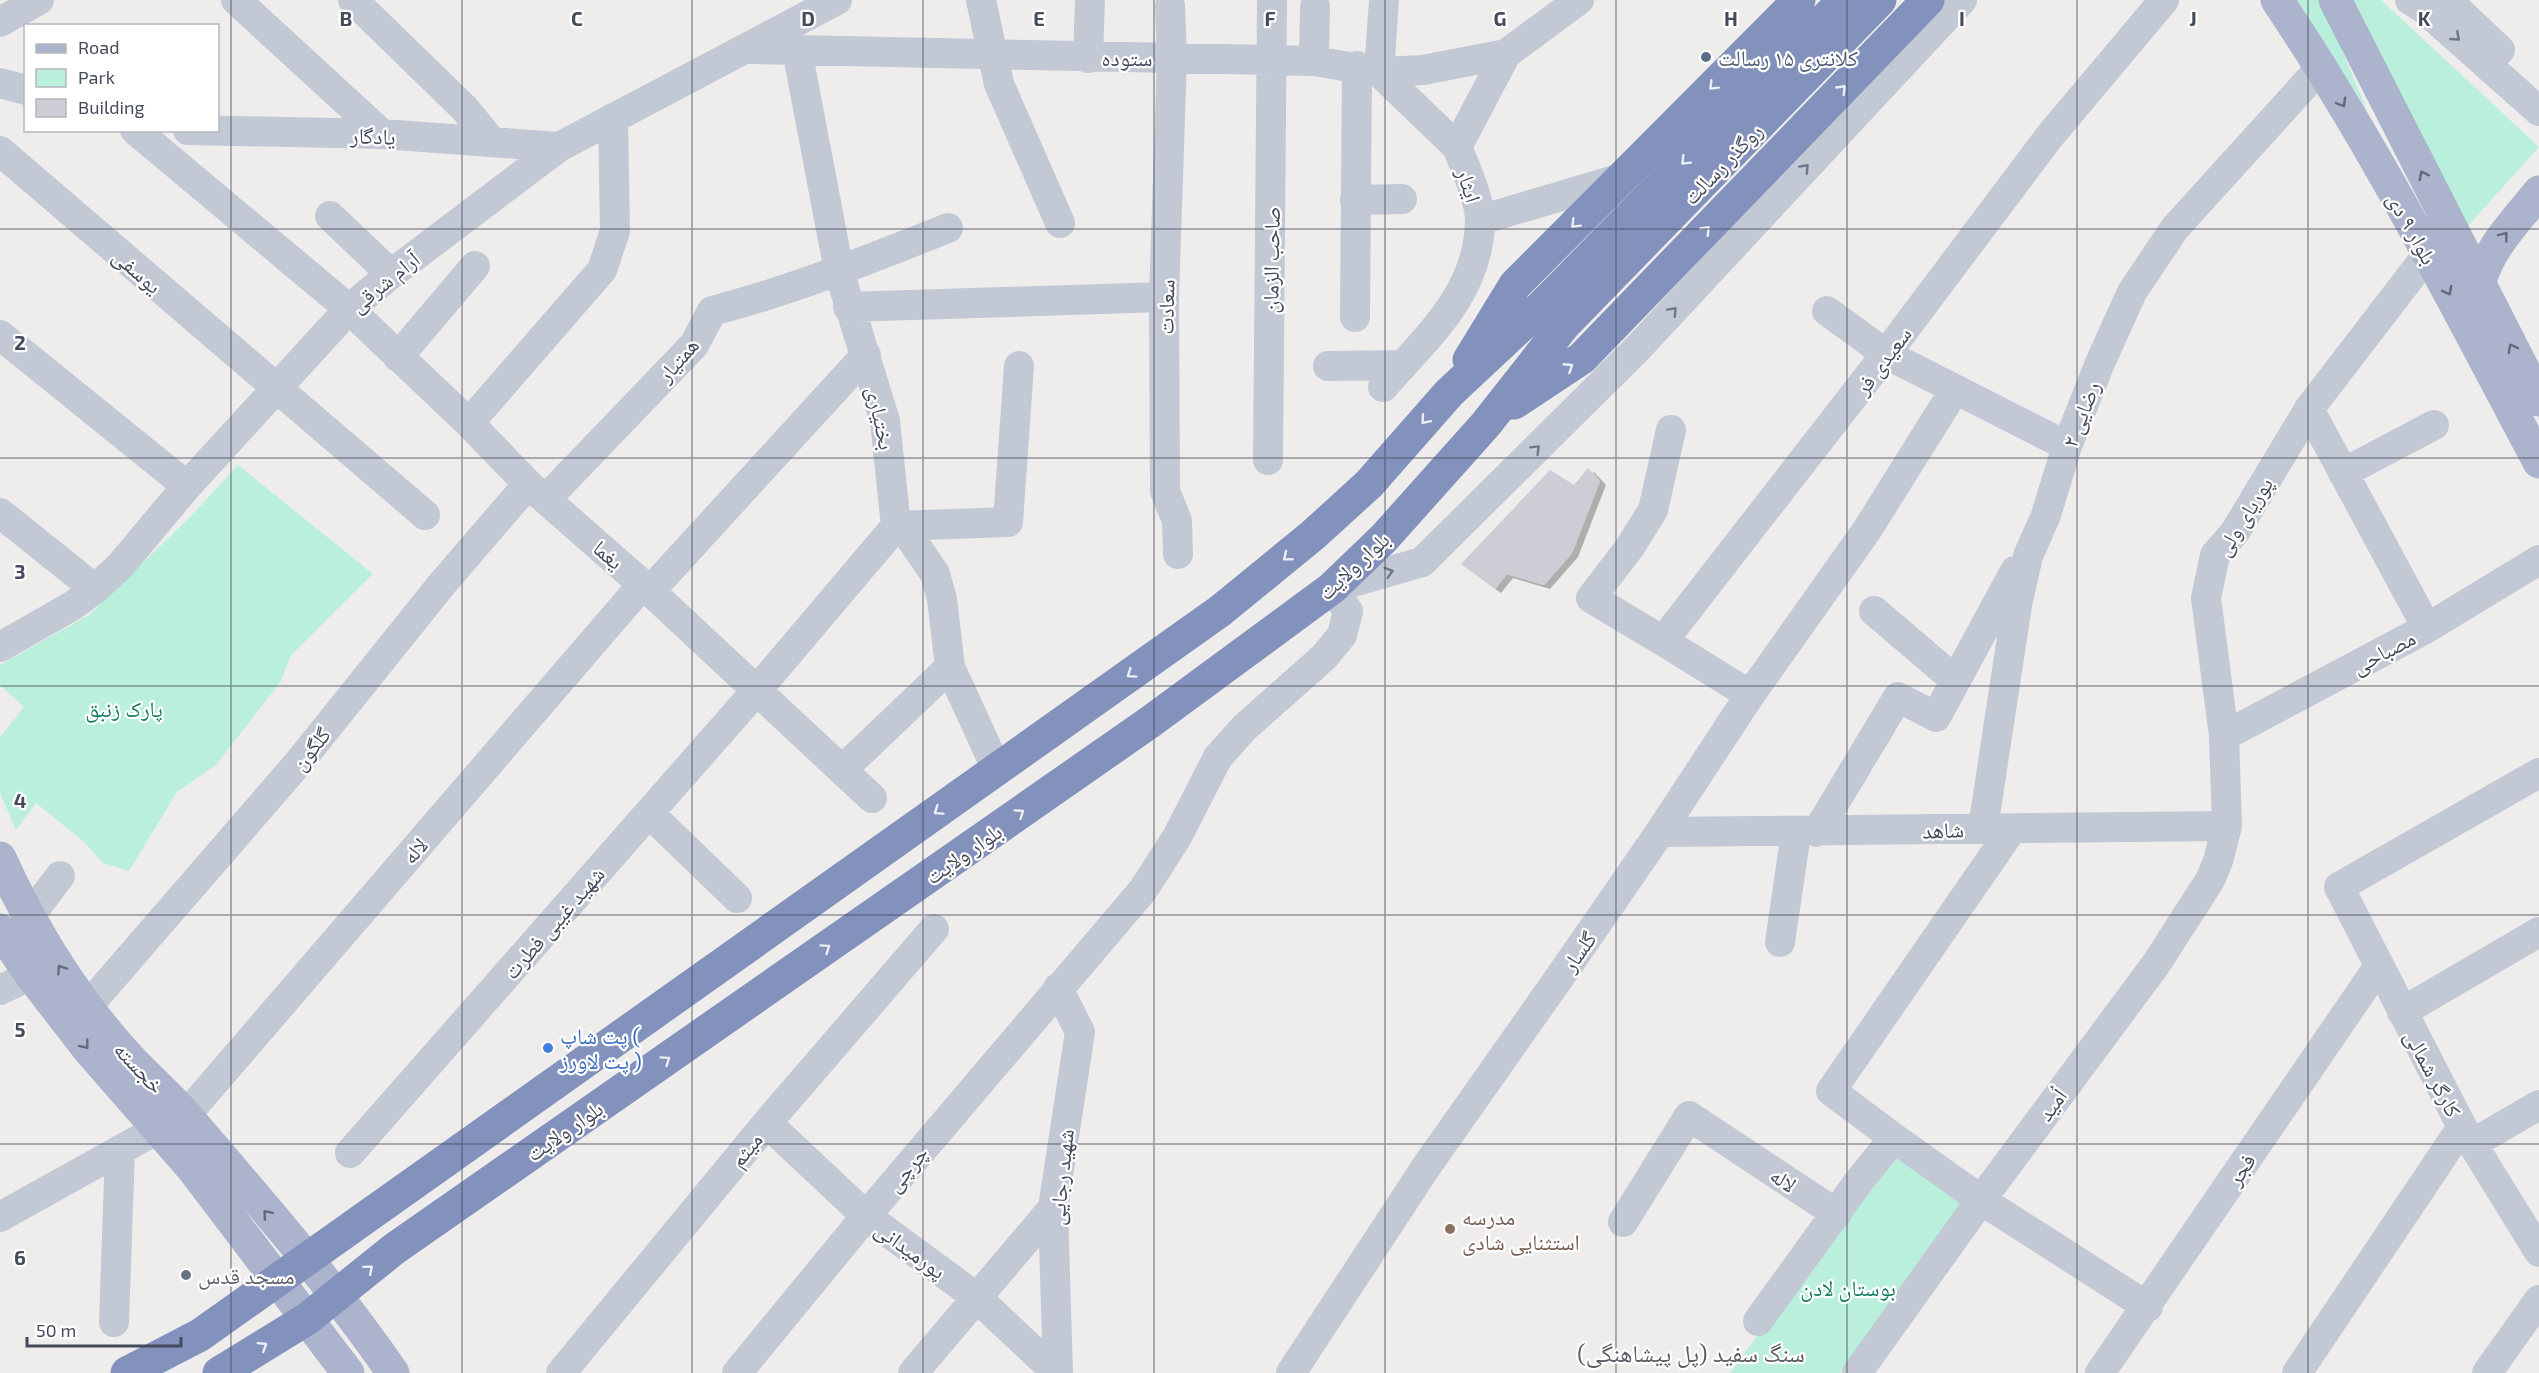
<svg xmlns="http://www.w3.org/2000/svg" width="2539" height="1373" viewBox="0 0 2539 1373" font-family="'Exo 2','Noto Naskh Arabic',sans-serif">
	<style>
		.green { fill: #b9efdb }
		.building { fill: #cccdd5; filter: url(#shadow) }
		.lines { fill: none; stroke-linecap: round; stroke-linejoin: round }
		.minor { stroke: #c2c8d4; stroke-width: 30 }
		.major { stroke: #abb4cc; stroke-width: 33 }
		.highway { stroke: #8391bd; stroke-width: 33 }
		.oneway { stroke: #717785 }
		.oneway2 { stroke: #eceef5 }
		.oneway3 { stroke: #646a7c }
		.grid { fill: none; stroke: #454b5a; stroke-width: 1.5; stroke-opacity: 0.55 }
		.service-dot { fill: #5c6f8a; stroke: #fff; stroke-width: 2 }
		.shop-dot { fill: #3f7fe0; stroke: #fff; stroke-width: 2 }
		.education-dot { fill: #8d6e63; stroke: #fff; stroke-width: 2 }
		.worship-dot { fill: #6b7280; stroke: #fff; stroke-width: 2 }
		.labels { text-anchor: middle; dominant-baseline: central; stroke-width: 4.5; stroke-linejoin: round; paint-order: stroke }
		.street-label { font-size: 22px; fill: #454b5a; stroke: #fff }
		.service-label { font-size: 22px; fill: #4e5e75; stroke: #fff; text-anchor: start }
		.park-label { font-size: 22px; fill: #167b61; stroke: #fff }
		.shop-label { font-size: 22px; fill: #366cbe; stroke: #fff; text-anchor: start }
		.education-label { font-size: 22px; fill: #785e54; stroke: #fff; text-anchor: start }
		.worship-label { font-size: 22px; fill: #5b616d; stroke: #fff; text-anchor: start }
		.neighbourhood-label { font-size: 24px; fill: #595b62; stroke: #fff }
		.grid-label { font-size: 20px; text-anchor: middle; font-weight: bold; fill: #454b5a; stroke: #fff; stroke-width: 4.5; stroke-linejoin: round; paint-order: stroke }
	</style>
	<defs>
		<filter id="shadow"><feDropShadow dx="6" dy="4" stdDeviation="0" flood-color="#0004"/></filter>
	</defs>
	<rect width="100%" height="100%" fill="#efedec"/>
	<path class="green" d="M2297,0H2321L2367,110Z
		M2340,0H2381L2539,147L2466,228Z
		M238,465L373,574L291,655L281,681L216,765L177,792L129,871L103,863L83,841L36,803L16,830L0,793V737L24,707L0,685V665L89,615L191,516Z
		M1895,1148L1966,1201L1840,1373H1730Z"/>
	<path class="building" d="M1588,468L1600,481L1572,553L1544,585L1507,574L1495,589L1461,564L1550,470L1574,485Z"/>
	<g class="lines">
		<path class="minor" d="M236,0L382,134
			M353,0L465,109L492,142
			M981,0L999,84L1060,223
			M1384,0L1379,72L1457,147
			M2410,0L2423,8L2539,111
			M2447,0L2500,50
			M1170,6L1172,58L1164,297L1165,491L1177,521L1178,554
			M0,22L39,0
			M750,49L1314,61L1379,72L1423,70L1506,54
			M797,50L839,271L885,421L896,526L909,536L935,574L942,599L950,667L997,770
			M1088,58L1090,0
			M1314,61L1315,7
			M0,83L26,90
			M135,130L349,309L469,423L528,484L650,591L872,798
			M188,130L382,134L559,147
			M0,151L425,515
			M1355,200L1402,199
			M330,216L391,274
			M1480,220L1622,178
			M848,307L1164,297
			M1827,311L1886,354L2067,446
			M1355,317L1357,66
			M0,335L187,486
			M398,357L475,266
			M1328,366L1402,365
			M1383,387C1427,337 1479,293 1480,221C1480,199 1465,167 1457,147L1506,54L1579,0
			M2309,409L2427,628
			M469,423L602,270L615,231L613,118
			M1268,460L1272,0
			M2343,473L2434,425
			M546,499L694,345L712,311C793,290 870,259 948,228
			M0,513L95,589
			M650,591L866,355
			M1874,611L1955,680
			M1663,641L1591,598L1630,547L1653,510L1671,430
			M0,647L72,606L95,589L120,566L187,486L349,309L391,274L559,147L837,0
			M1750,695L1663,641L1886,354L2049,137L2164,0
			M2224,736L2427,628L2539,560
			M842,770L950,667
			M2539,773L2339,887L2462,1127L2539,1252
			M649,813L737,898
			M1983,828L2017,605L2028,556L2046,515L2067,446L2100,363L2132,292L2175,228L2322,66
			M1660,832L2227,826
			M1817,832L1898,697L1936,717L2015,571
			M29,917L60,876
			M1780,942L1796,833
			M0,990L31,975
			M87,1007L300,761L442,584L528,484
			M2402,1012L2539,932
			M186,1115L643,584
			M767,1123L866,1216L976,1297L1057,1373
			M1894,1138L1981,1200L2148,1307
			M2472,1144L2539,1105
			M350,1153L757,690L896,526L1008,522L1019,366
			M0,1217L158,1129
			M1623,1222L1689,1116L1837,1214
			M1758,1321L1859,1181L1894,1138L1831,1091L2012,829
			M114,1322L120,1150
			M561,1373L767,1123L934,929
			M737,1373L866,1216L1143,890L1177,837L1218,757L1244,728L1324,657L1342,635L1348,611L1332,588L1422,562L1637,349L1962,0
			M913,1373L1053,1208
			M1058,1373L1053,1208L1080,1032L1058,988
			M1291,1373L1426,1167L1564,971L1660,832L1750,695L1867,530L1954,391
			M1857,1373L1981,1200L2156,964L2210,880L2218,861L2227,826L2224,736L2206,598L2215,555L2235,532L2309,409L2428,254
			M2100,1373L2379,966
			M2297,1373L2462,1127
			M2487,1373L2539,1300"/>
		<path class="major" d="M2277,0C2376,147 2456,306 2539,462
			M2335,0L2539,400
			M2479,286C2487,249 2516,221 2539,192
			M0,858C33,931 76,1000 130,1059C149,1079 170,1097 188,1118C258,1200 332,1284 393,1373
			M0,930L31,975L89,1050L193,1169L348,1373"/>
		<path class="highway" d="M1469,360L1515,285L1799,0
			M1514,403L1582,358L1928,0
			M127,1373L200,1335L1220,611L1313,535L1369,484L1449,393L1542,306L1844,0
			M219,1373L307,1319L394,1249L1150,722L1332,588L1384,538L1486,424L1563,326L1880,0"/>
	</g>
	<defs><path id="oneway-chevron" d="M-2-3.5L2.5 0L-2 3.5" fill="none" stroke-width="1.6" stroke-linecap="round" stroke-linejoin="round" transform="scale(1.5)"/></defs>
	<g class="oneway">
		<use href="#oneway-chevron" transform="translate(2456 37) rotate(41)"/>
		<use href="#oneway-chevron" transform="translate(1805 168) rotate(-47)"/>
		<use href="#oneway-chevron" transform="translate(1673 311) rotate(-47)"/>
		<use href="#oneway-chevron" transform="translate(1536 449) rotate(-45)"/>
		<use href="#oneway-chevron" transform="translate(1389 572) rotate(-16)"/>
	</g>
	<g class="oneway2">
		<use href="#oneway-chevron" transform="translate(1713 86) rotate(135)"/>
		<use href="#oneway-chevron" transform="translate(1842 89) rotate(-46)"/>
		<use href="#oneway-chevron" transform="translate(1685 161) rotate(135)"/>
		<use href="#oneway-chevron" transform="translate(1575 224) rotate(135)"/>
		<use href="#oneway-chevron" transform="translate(1706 230) rotate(-46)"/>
		<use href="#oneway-chevron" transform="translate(1569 367) rotate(-33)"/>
		<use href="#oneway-chevron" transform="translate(1425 420) rotate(131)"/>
		<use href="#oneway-chevron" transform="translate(1287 557) rotate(141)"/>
		<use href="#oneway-chevron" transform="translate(1131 674) rotate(145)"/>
		<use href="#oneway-chevron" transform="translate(938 811) rotate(145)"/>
		<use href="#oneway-chevron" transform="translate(1020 813) rotate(-35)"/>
		<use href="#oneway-chevron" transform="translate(826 948) rotate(-35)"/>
		<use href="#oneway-chevron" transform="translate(666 1060) rotate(-35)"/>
		<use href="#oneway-chevron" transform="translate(369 1269) rotate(-40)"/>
		<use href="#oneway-chevron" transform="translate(263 1346) rotate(-32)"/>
	</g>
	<g class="oneway3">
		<use href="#oneway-chevron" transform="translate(2342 103) rotate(60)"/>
		<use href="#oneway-chevron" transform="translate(2423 175) rotate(-117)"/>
		<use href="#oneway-chevron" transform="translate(2504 236) rotate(-52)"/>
		<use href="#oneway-chevron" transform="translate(2448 291) rotate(62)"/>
		<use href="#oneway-chevron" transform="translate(2512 348) rotate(-118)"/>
		<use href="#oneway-chevron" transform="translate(61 969) rotate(-124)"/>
		<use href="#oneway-chevron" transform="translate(85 1045) rotate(52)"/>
		<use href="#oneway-chevron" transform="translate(267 1214) rotate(-130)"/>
	</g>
	<path class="grid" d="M231,0V1373M462,0V1373M692,0V1373M923,0V1373M1154,0V1373M1385,0V1373M1616,0V1373M1847,0V1373M2077,0V1373M2308,0V1373M0,229H2539M0,458H2539M0,686H2539M0,915H2539M0,1144H2539"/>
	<circle class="service-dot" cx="1706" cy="57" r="6"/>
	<circle class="shop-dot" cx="548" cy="1048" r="6"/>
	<circle class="education-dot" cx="1450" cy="1229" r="6"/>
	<circle class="worship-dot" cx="186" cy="1275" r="6"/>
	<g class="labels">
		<g class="street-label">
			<text x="1127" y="57">ستوده</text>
			<text transform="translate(373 135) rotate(2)">یادگار</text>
			<text transform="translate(1722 163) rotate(-46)">روگذر رسالت</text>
			<text transform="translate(1470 185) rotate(72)">ایثار</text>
			<text transform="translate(2413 228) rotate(61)">بلوار ۹ دی</text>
			<text transform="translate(1270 260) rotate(-89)">صاحب الزمان</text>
			<text transform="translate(138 270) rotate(41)">یوسفی</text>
			<text transform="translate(384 281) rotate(-39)">آرام شرقی</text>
			<text transform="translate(1165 307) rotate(-89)">سعادت</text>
			<text transform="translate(677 359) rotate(-49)">همتیار</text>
			<text transform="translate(1882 360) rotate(-53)">سعیدی فر</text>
			<text transform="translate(2080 414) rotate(-69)">رضایی ۲</text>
			<text transform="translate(882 418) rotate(78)">بختیاری</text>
			<text transform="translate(2243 516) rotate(-58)">پوریای ولی</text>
			<text transform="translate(609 554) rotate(41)">یغما</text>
			<text transform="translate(1353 565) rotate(-43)">بلوار ولایت</text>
			<text transform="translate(2383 651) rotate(-28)">مصباحی</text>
			<text transform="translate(310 748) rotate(-51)">گلگون</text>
			<text transform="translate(1943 829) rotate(-2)">شاهد</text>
			<text transform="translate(414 850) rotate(-49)">لاله</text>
			<text transform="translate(963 853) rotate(-35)">بلوار ولایت</text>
			<text transform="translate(553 922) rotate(-49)">شهید غیبی فطرت</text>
			<text transform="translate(1578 951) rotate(-55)">گلسار</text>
			<text transform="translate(140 1067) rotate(47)">خجسته</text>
			<text transform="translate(2434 1073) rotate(62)">کارگر شمالی</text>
			<text transform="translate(2051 1104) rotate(-54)">اُمید</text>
			<text transform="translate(564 1130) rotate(-35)">بلوار ولایت</text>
			<text transform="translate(745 1149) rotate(-51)">میثم</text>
			<text transform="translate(906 1168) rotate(-50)">چرچی</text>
			<text transform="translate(2240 1169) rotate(-56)">فجر</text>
			<text transform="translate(1060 1177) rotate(-84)">شهید رجایی</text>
			<text transform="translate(1784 1179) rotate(34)">لاله</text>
			<text transform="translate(911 1249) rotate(36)">پورمیدانی</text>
		</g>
		<g class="service-label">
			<text x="1718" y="57">کلانتری ۱۵ رسالت</text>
		</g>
		<g class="park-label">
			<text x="124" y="708">پارک زنبق</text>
			<text x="1848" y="1287">بوستان لادن</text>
		</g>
		<g class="shop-label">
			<text x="560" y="1035">پت شاپ (<tspan x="560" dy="25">پت لاورز )</tspan></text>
		</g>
		<g class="education-label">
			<text x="1462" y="1216">مدرسه<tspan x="1462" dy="25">استثنایی شادی</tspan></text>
		</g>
		<g class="worship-label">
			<text x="198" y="1275">مسجد قدس</text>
		</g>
		<g class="neighbourhood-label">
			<text x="1691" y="1352">(سنگ سفید (پل پیشاهنگی</text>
		</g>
	</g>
	<g class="grid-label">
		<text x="346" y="26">B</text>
		<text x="577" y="26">C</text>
		<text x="808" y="26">D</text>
		<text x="1039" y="26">E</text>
		<text x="1270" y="26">F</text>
		<text x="1500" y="26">G</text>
		<text x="1731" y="26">H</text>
		<text x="1962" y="26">I</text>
		<text x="2193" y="26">J</text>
		<text x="2424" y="26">K</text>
		<text x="20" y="350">2</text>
		<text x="20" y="579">3</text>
		<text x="20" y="808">4</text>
		<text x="20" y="1037">5</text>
		<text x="20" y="1265">6</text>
	</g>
	<rect x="24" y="24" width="195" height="108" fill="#ffffff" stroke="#b5b7bd" stroke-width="1.5"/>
	<rect x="36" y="44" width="30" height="9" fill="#abb4cc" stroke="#b5b7bd" stroke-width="1.5"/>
	<text x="78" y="54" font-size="18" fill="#454b5a">Road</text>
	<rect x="36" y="69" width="30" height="18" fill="#b9efdb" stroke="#b5b7bd" stroke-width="1.5"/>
	<text x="78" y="84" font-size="18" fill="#454b5a">Park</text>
	<rect x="36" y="99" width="30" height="18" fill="#cccdd5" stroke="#b5b7bd" stroke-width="1.5"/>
	<text x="78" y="114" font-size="18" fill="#454b5a">Building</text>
	<path d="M27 1337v9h154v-9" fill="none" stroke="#454b5a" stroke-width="3"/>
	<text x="36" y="1337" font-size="18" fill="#454b5a" stroke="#ffffff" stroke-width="4.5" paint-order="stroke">50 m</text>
</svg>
